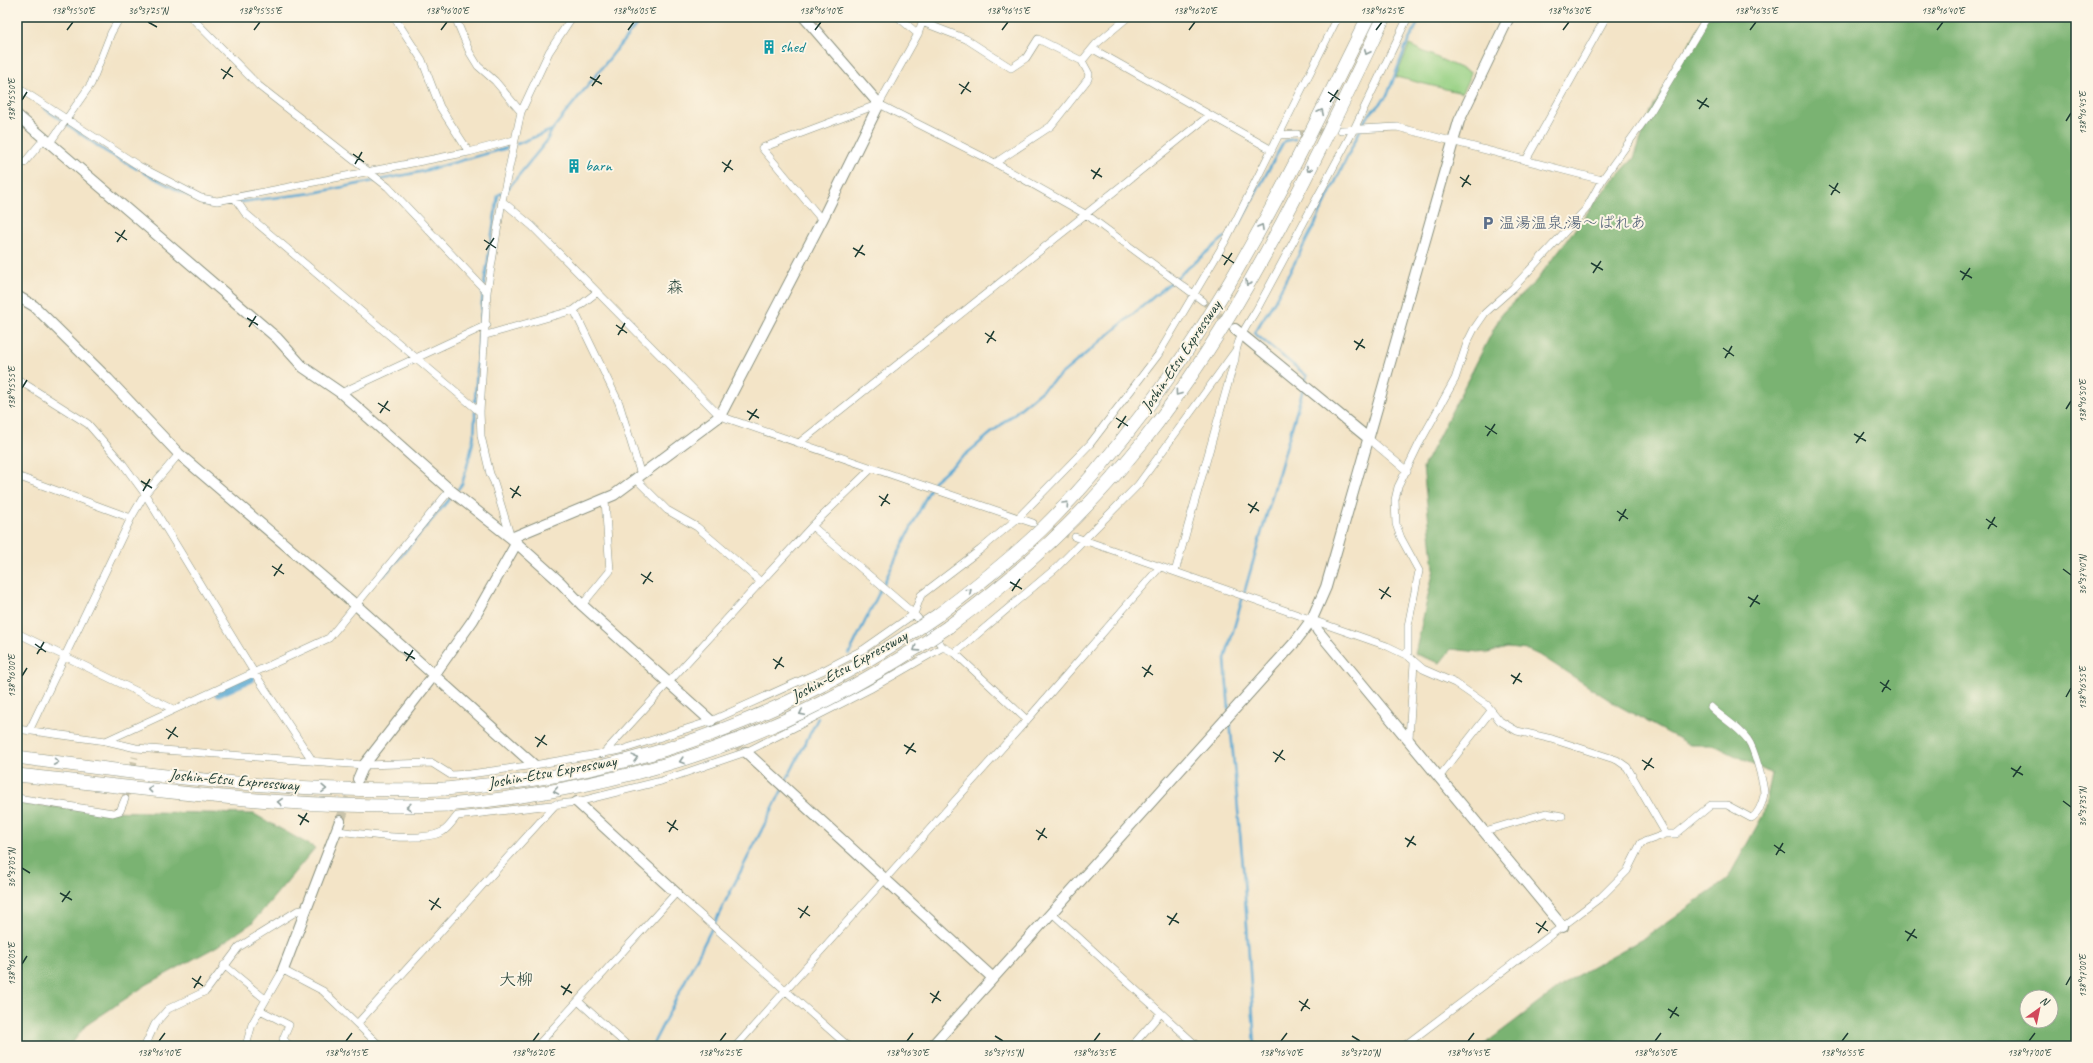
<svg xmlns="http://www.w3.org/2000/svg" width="2093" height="1063" viewBox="0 0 2093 1063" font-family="Caveat,'Klee One',sans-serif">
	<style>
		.green { fill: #98d185; stroke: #5c875c }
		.forest { fill: #7ab372; stroke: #4c7853; fill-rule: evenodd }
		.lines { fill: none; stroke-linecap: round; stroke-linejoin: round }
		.stream { stroke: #59a8d3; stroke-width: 2.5 }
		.canal { stroke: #59a8d3; stroke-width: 9 }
		.street-tunnel { stroke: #c9c3aa; stroke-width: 7; stroke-dasharray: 7 3.5; stroke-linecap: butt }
		.secondary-tunnel { stroke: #c9c3aa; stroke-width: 10; stroke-dasharray: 10 5; stroke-linecap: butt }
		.street-casing { stroke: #89907e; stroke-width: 8 }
		.secondary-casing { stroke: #89907e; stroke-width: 12 }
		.highway-casing { stroke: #89907e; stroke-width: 14 }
		.street { stroke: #fff; stroke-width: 7 }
		.secondary { stroke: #fff; stroke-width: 10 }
		.highway { stroke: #fff; stroke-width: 13 }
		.highway-bridge-casing { stroke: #89907e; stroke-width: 14; stroke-linecap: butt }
		.highway-bridge { stroke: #fff; stroke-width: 13 }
		.oneway { stroke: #8f9e9a }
		.ticks { fill: none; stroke: #1f3d34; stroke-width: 1.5 }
		.labels { text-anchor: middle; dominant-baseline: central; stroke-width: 4; stroke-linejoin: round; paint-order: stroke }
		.culture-label { font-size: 16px; fill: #0d838f; stroke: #fcf5e5; text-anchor: start }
		.service-label { font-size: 16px; fill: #4e5e75; stroke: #fcf5e5; text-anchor: start }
		.street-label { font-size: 16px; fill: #1f3d34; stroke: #fcf5e5 }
		.neighbourhood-label { font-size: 17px; fill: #1f3d34; stroke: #fcf5e5 }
		.neatline { fill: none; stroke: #1f3d34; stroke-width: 1.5 }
		.ticks-label { font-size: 10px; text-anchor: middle; fill: #1f3d34 }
	</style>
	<rect width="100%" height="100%" fill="#fcf5e5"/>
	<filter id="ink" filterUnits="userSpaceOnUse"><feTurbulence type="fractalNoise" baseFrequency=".025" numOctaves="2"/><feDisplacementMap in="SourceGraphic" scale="8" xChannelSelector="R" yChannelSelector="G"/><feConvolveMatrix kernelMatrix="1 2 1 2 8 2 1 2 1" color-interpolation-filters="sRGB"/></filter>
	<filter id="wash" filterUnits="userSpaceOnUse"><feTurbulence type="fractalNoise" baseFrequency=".012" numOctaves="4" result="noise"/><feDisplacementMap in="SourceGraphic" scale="16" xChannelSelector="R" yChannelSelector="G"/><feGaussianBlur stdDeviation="0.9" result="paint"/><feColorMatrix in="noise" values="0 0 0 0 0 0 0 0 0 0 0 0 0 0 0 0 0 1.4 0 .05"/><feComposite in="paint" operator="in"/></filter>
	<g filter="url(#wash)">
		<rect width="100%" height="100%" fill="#f3e4c7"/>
		<path class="green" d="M1409,45L1471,73L1462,93L1396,77Z"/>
		<path class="forest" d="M1705,17H2076V1046H1482L1569,980L1646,937L1727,880L1763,815L1772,774L1714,745H1690L1617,705L1543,657L1528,650L1507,648L1488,653L1451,649L1440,663L1415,654L1434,569L1423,467L1502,313L1536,281L1605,189L1634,158L1651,111ZM2027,997H2051V1021H2027Z
			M17,803L101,811L254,814L315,848L252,923L221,944L146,985L85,1026L70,1046H17Z"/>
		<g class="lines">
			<path class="stream" d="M44,108L105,151L137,169
				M517,144L552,130L641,19
				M143,172L207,206L313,193L420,172L507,148
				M506,191L546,142L552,130
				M1235,228L1239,225L1284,141L1295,139
				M484,286L498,195L502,193
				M1305,382L1307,376L1254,333L1274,302L1315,224L1366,118L1387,96L1406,46L1421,17
				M475,402L478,347L483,291
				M458,489L462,484C469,459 476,438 475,412
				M384,576L452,496
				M849,654L934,481L1225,237
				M1229,711L1225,659L1303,389
				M1230,720L1243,866L1255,1046
				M785,783L818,718
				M652,1046L782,790"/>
			<path class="canal" d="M218,693L251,678"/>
		</g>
	</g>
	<g filter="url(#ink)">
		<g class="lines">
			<path class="street-tunnel" d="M1297,134L1341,130
				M1203,301L1228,323
				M1042,526L1075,537
				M125,799L135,757"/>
			<path class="secondary-tunnel" d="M711,721L746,752
				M340,821L355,784"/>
			<defs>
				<path id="street" d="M191,17L259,86L388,187L487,292
					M394,17L422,60L440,107L469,152L514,140
					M455,17L470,53L478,66L495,81L521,112
					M898,17L918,34
					M922,22L966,39L1011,68L1026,58L1038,39L1082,61
					M1093,49L1272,150
					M17,87L139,166L201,198L217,201L469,152
					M879,104L995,163L1087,215L1203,301
					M1341,130L1397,127L1602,180
					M1279,135L1297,134
					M49,144L91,84L111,33L120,17
					M17,160L24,163L44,139
					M1526,160L1606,17
					M995,163L1051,126L1088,79L1089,74L1082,61L1096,44L1128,17
					M234,197L245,213L480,412
					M502,201L532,226L720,416L1033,523
					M822,220L762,148L879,104L918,34L924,17
					M574,310L619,403L641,475
					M486,335L574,310L596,293
					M17,379L88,424L123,464L145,494L255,674L312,760
					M341,393L487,325
					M1368,438L1407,471
					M799,443L1210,115
					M17,476L131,518
					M636,479L667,510L697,527L761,582
					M812,526L914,614L943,647L955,653L1027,720
					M1075,537L1387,646L1408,656L1423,669L1455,683L1487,705L1500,721L1517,731L1552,739L1617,760L1627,767L1666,834L1641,843L1627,871L1601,897L1404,1046
					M511,538L494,482L490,474L481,436L480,412L487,292L502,201L521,112L549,52L572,17
					M1175,572L1235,359C1236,340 1247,325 1257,309L1354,129L1408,17
					M582,605L610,571L605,500
					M17,633L173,709
					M955,653L1056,568L1138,485L1236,350
					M1408,656V626L1419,571L1401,538L1396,524L1395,500L1398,487L1419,444L1455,379L1467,343L1474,329L1485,313L1513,288L1586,209L1602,180L1651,111L1707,17
					M17,729L106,741L136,748L364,765L432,763L451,775L470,774L534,765L621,750L711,721L824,670L864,649L914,614L921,595L980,550L1018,518L1090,444L1158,355L1226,240L1338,17
					M29,731L131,518L145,494L179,454
					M1409,738L1414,663
					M106,741L329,638L450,490
					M603,754L812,526L872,468
					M1440,776L1491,711
					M17,798L113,813L120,811L125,799
					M338,831C364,834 419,843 442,832C448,829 453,821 457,816L577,802L661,781L746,752L870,689L943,647
					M1485,831L1546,813L1562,816
					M1666,834H1676L1711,805H1727L1751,818C1758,815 1763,802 1764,794C1764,784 1754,748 1748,740C1738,726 1723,719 1711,707
					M1051,912L1197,1046
					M224,965L265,999
					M578,1001L628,1046
					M260,1010L289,1025L283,1039L290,1046
					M357,1024L556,804
					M145,1046L155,1024L168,1009L206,991L239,947L297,911L307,909
					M246,1046L252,1024L283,970L323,991L380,1046
					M537,1046L676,893L848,1046
					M736,1046L1027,720L1160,567
					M1132,1046L1161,1013"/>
				<path id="secondary" d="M17,115L277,338L303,367L341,393L450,490L511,538L560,582L582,605L711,721
					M17,296L34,306L108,379L179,454L357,606L534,765
					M1235,329L1368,438
					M511,538L614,495L720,416L822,220L879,104L804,17
					M1312,619L1318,631L1563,927
					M746,752L993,978
					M358,779L364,765L434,675L473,620L516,544
					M577,802L676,893
					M283,970L340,821
					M932,1046L1295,642L1312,619L1326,587L1459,121L1509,17"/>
				<path id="highway" d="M938,615C974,588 1010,560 1042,529C1191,382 1277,202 1368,17
					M948,627C1020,574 1085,514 1141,444C1243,316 1313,164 1384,17
					M17,757C159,777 301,794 445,789
					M17,775C160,790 304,811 448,805"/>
			</defs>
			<use href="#street" class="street-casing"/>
			<use href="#secondary" class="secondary-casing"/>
			<use href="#highway" class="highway-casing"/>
			<use href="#street" class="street"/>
			<use href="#secondary" class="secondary"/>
			<use href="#highway" class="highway"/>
			<defs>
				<path id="highway-bridge" d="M445,789C473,786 501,784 529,780C677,759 816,700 938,615
					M448,805C638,787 791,736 948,627"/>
			</defs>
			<use href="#highway-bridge" class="highway-bridge-casing"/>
			<use href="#highway-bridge" class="highway-bridge"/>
		</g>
		<defs><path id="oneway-chevron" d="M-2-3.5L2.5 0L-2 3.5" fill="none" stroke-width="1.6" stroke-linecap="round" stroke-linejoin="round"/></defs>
		<g class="oneway">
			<use href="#oneway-chevron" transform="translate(1367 52) rotate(116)"/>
			<use href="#oneway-chevron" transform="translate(1321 112) rotate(-64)"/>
			<use href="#oneway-chevron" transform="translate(1309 169) rotate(117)"/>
			<use href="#oneway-chevron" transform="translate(1261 227) rotate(-61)"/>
			<use href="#oneway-chevron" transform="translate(1248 283) rotate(120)"/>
			<use href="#oneway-chevron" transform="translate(1178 393) rotate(126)"/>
			<use href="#oneway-chevron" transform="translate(1066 504) rotate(-47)"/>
			<use href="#oneway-chevron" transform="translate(969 591) rotate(-38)"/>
			<use href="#oneway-chevron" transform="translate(916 649) rotate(147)"/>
			<use href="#oneway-chevron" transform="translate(802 713) rotate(154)"/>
			<use href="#oneway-chevron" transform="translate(635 758) rotate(-15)"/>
			<use href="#oneway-chevron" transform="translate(682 761) rotate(163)"/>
			<use href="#oneway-chevron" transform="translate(56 762) rotate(8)"/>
			<use href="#oneway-chevron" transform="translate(150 789) rotate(-174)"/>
			<use href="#oneway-chevron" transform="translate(324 789) rotate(2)"/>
			<use href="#oneway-chevron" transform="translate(556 791) rotate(170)"/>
			<use href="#oneway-chevron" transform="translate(280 802) rotate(-176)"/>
			<use href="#oneway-chevron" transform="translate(409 807) rotate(178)"/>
		</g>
	</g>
	<path class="ticks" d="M148,22L157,27M67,30L73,22M254,30L260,22M441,30L447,22M628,30L634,22M815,30L821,22M1002,30L1008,22M1189,30L1195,22M1376,30L1382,22M1563,30L1569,22M1750,30L1756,22M1937,30L1943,22M221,69L233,77M590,77L602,84M223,79L231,67M959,84L971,92M592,86L600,75M1328,92L1340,100M961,94L969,82M22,100L27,92M1697,100L1709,107M1330,102L1338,90M1699,109L1707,98M2066,121L2071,113M353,154L364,162M722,162L733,170M355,164L362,152M1091,170L1102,177M724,172L731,160M1460,177L1471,185M1093,179L1100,168M1829,185L1840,193M1462,187L1469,175M1831,195L1838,183M115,232L127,240M484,240L496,248M117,242L125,230M853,248L865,255M486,250L494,238M1222,255L1234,263M855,257L863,245M1591,263L1603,270M1224,265L1232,253M1960,271L1972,278M1593,273L1601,261M1962,280L1970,268M247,318L258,325M616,325L627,333M249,327L256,316M985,333L996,341M618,335L625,323M1354,341L1365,348M987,343L994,331M1723,348L1734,356M1356,350L1363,339M1725,358L1732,346M22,388L27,380M378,403L390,411M2066,409L2071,401M747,411L759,418M380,413L388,401M1116,418L1128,426M749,420L757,409M1485,426L1497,434M1118,428L1126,416M1854,434L1866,441M1487,436L1495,424M1856,443L1864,432M141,481L152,488M510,488L521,496M143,491L150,479M879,496L890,504M512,498L519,486M1248,504L1259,511M881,506L888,494M1617,511L1628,519M1250,513L1257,502M1986,519L1997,527M1619,521L1626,509M1988,529L1995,517M272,566L284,574M2063,569L2071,575M641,574L653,582M274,576L282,564M1010,582L1022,589M643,584L651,572M1379,589L1391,597M1012,591L1020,579M1748,597L1760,604M1381,599L1389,587M1750,607L1758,595M35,644L46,652M404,652L415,659M37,654L44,642M773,659L784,667M406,661L413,650M1142,667L1153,675M775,669L782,657M1511,675L1522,682M22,676L27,668M1144,677L1151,665M1880,682L1891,690M1513,684L1520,673M1882,692L1889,680M2066,697L2071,688M166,729L178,737M535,737L547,745M168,739L176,727M904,745L916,752M537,747L545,735M1273,752L1285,760M906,754L914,743M1642,760L1654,768M1275,762L1283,750M2011,768L2023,775M1644,770L1652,758M2013,777L2021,766M2063,801L2071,807M298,815L309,822M667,822L678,830M300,825L307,813M1036,830L1047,838M669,832L676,820M1405,838L1416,845M1038,840L1045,828M1774,845L1785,853M1407,847L1414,836M1776,855L1783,843M22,868L30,873M60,893L72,900M429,900L441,908M62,902L70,891M798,908L810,916M431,910L439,898M1167,916L1179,923M800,918L808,906M1536,923L1548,931M1169,925L1177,913M1905,931L1917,938M1538,933L1546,921M1907,941L1915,929M22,964L27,956M192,978L203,986M2066,985L2071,976M561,986L572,993M194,988L201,976M930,993L941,1001M563,995L570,984M1299,1001L1310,1009M932,1003L939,991M1668,1009L1679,1016M1301,1011L1308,999M1670,1018L1677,1007M995,1036L1003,1041M1352,1036L1360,1041M159,1041L165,1033M346,1041L352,1033M533,1041L539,1033M720,1041L726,1033M907,1041L913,1033M1094,1041L1100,1033M1281,1041L1287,1033M1468,1041L1474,1033M1655,1041L1661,1033M1842,1041L1848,1033M2029,1041L2035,1033"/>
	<defs>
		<symbol id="building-bare" viewBox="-9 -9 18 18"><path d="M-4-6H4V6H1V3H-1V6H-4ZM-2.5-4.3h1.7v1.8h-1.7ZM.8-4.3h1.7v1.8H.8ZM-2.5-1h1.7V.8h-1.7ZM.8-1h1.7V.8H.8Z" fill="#0f9aa8" stroke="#fcf5e5" stroke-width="2.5" paint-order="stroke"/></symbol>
		<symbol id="parking-bare" viewBox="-9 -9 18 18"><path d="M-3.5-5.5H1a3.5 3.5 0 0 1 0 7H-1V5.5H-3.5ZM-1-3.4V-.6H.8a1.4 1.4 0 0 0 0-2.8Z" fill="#5c6f8a" stroke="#fcf5e5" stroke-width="2.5" paint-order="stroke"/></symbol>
	</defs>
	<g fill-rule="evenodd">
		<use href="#building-bare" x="759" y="37" width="20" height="20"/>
		<use href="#building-bare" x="564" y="156" width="20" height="20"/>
		<use href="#parking-bare" x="1478" y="213" width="20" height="20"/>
	</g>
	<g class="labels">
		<g class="culture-label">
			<text x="780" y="47">shed</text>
			<text x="585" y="166">barn</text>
		</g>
		<g class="service-label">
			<text x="1499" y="223">温湯温泉;湯〜ぱれあ</text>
		</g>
		<g class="street-label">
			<text transform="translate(1181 356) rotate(-56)">Joshin-Etsu Expressway</text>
			<text transform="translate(849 666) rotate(-29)">Joshin-Etsu Expressway</text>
			<text transform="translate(552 772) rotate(-10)">Joshin-Etsu Expressway</text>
			<text transform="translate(234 780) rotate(5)">Joshin-Etsu Expressway</text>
		</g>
		<g class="neighbourhood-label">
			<text x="675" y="287">森</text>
			<text x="516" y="979">大柳</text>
		</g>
	</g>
	<rect width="2093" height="1063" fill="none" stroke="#fcf5e5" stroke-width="44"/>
	<g transform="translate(2039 1009) rotate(33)"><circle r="19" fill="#fcf5e5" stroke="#a4ab9e"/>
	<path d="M0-3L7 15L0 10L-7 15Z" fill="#d1495b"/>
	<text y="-6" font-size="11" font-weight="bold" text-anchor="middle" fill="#1f3d34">N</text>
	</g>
	<rect x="22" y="22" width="2049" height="1019" class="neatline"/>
	<g class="ticks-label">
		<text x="73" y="14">138°15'50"E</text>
		<text x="148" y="14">36°37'25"N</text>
		<text x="260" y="14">138°15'55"E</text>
		<text x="447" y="14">138°16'00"E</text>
		<text x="634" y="14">138°16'05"E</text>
		<text x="821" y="14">138°16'10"E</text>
		<text x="1008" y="14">138°16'15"E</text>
		<text x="1195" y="14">138°16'20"E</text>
		<text x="1382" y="14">138°16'25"E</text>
		<text x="1569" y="14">138°16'30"E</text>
		<text x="1756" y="14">138°16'35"E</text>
		<text x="1943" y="14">138°16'40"E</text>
		<text transform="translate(11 100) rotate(-90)" y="4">138°15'50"E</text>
		<text transform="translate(2082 113) rotate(-90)" y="4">138°16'45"E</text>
		<text transform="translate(11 388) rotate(-90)" y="4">138°15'55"E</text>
		<text transform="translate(2082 401) rotate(-90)" y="4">138°16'50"E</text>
		<text transform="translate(2082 575) rotate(-90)" y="4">36°37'40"N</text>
		<text transform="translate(11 676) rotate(-90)" y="4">138°16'00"E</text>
		<text transform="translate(2082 688) rotate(-90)" y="4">138°16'55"E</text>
		<text transform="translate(2082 807) rotate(-90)" y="4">36°37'35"N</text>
		<text transform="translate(11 868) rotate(-90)" y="4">36°37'05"N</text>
		<text transform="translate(11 964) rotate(-90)" y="4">138°16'05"E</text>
		<text transform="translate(2082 976) rotate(-90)" y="4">138°17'00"E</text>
		<text x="159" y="1056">138°16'10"E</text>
		<text x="346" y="1056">138°16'15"E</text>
		<text x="533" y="1056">138°16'20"E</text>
		<text x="720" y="1056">138°16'25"E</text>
		<text x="907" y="1056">138°16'30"E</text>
		<text x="1003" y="1056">36°37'15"N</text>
		<text x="1094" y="1056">138°16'35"E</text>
		<text x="1281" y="1056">138°16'40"E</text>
		<text x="1360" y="1056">36°37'20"N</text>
		<text x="1468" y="1056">138°16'45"E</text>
		<text x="1655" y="1056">138°16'50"E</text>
		<text x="1842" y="1056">138°16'55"E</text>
		<text x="2029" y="1056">138°17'00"E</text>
	</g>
</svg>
